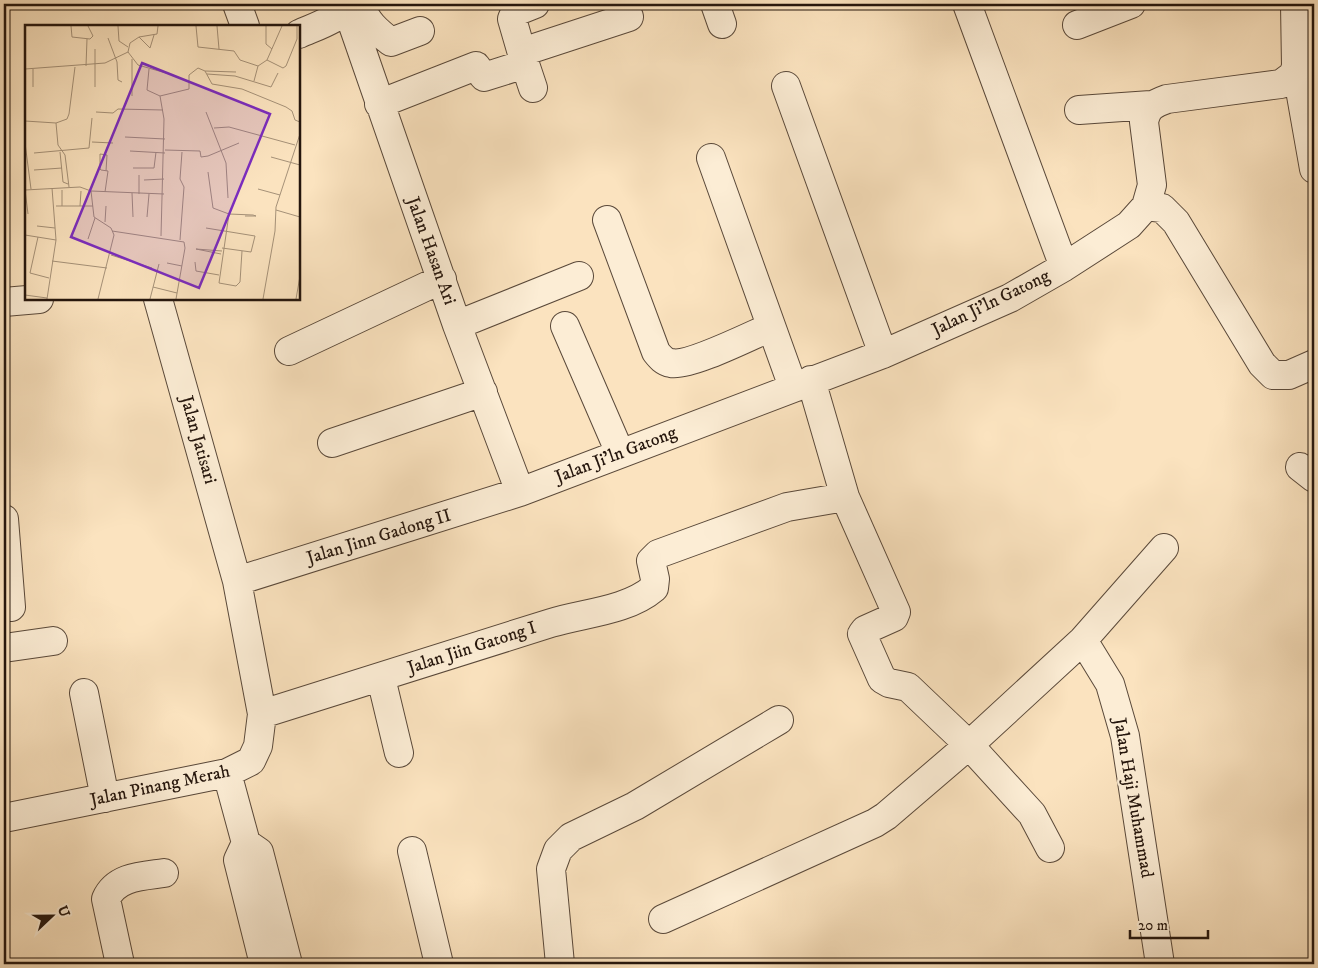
<svg xmlns="http://www.w3.org/2000/svg" width="1318" height="968" viewBox="0 0 1318 968" font-family="'IM FELL DW Pica',serif">
	<style>
		.lines { fill: none; stroke-linecap: round; stroke-linejoin: round }
		.minor-casing { stroke: #5a493a; stroke-width: 30 }
		.minor { stroke: #fcedd5; stroke-width: 28 }
		.labels { text-anchor: middle; dominant-baseline: central; stroke-width: 4.5; stroke-linejoin: round; paint-order: stroke }
		.street-label { font-size: 18px; fill: #25160d; stroke: #fcedd5 }
		.inset-road { fill: none; stroke: #a59178; stroke-width: 1 }
		.view { fill: #7b2cbf; fill-opacity: 0.15; stroke: #7b2cbf; stroke-width: 2.5 }
		.inset-edge { fill: none; stroke: #25160d; stroke-width: 2.5 }
	</style>
	<rect width="100%" height="100%" fill="#fbe3bf"/>
	<filter id="stains"><feTurbulence type="fractalNoise" baseFrequency=".004" numOctaves="4"/><feColorMatrix values="0 0 0 0 .2 0 0 0 0 .09 0 0 0 0 .02 0 0 0 .5 -.17"/></filter>
	<radialGradient id="worn" r=".72"><stop offset=".6" stop-color="#630" stop-opacity="0"/><stop offset="1" stop-color="#630" stop-opacity=".3"/></radialGradient>
	<g class="lines">
		<defs>
			<path id="minor" d="M237,4L245,26
				M360,4C366,22 377,31 391,42L420,31
				M715,4L722,24
				M967,4L1064,267
				M347,8L457,325L520,492
				M1077,25L1131,4
				M299,34C314,27 341,19 349,4
				M522,52L629,17L624,4
				M525,64L533,88
				M1296,67L1314,169
				M786,86L883,354
				M379,104L476,66L484,77L525,64L512,19L515,12L535,4
				M1079,110L1151,105
				M711,158L793,387
				M1146,206L1162,208L1176,222L1262,364L1273,375H1289L1314,364
				M607,220L656,352C660,357 664,362 671,363C689,367 752,335 771,327
				M4,302L39,299
				M457,325L579,276
				M565,326L620,453
				M289,351L442,279
				M811,380L845,497L896,612L894,617L865,630L862,634L882,679L889,683L908,687L969,745L1032,814L1050,848
				M332,443L483,392
				M1300,467L1314,478
				M4,519L11,607
				M237,581L520,492L883,354L1010,298L1064,267L1129,225L1146,206L1152,185L1144,122C1147,107 1153,104 1167,99L1281,84L1293,75L1296,67L1295,4
				M1083,640L1110,684L1125,736L1160,964
				M4,648L53,641
				M381,678L399,753
				M84,693L105,798
				M262,714C359,684 455,653 551,623C584,613 627,611 654,588L655,579L651,561L658,554L787,507L845,497
				M227,773L246,843
				M4,818L227,773L251,761L258,746L262,714L237,581L158,299
				M412,851L439,964
				M663,919L875,823L886,816L969,745L1083,640L1164,548
				M120,964L106,899C116,876 143,876 164,873
				M264,964L238,860L246,843L259,852L288,964
				M560,964L551,869L558,850L571,837L635,806L779,720"/>
		</defs>
		<use href="#minor" class="minor-casing"/>
		<use href="#minor" class="minor"/>
	</g>
	<g class="labels">
		<g class="street-label">
			<text transform="translate(431 251) rotate(70)">Jalan Hasan Ari</text>
			<text transform="translate(991 303) rotate(-26)">Jalan Ji'ln Gatong</text>
			<text transform="translate(198 440) rotate(74)">Jalan Jatisari</text>
			<text transform="translate(616 455) rotate(-21)">Jalan Ji'ln Gatong</text>
			<text transform="translate(379 537) rotate(-17)">Jalan Jinn Gadong II</text>
			<text transform="translate(472 648) rotate(-18)">Jalan Jiin Gatong I</text>
			<text transform="translate(160 786) rotate(-12)">Jalan Pinang Merah</text>
			<text transform="translate(1133 798) rotate(80)">Jalan Haji Muhammad</text>
		</g>
	</g>
	<g transform="translate(25 25)">
		<rect width="275" height="275" fill="#fbe3bf"/>
		<path class="inset-road" d="M46,1L47,12L65,14L68,11L63,1M93,1L94,16L103,22M133,1L132,9L114,12L105,18L103,27L113,40L141,48M171,1L173,22L209,26L215,35M192,1L194,24M241,1V19L247,24M114,12L125,23L129,10M83,13L92,37L93,55L97,57M215,35L233,41M242,35L258,43L261,41L272,14V1M61,41L62,14M233,41L242,35L257,1M0,44L80,38L103,27M8,44V62M124,44L122,65L135,71L139,94L136,211M180,46L211,47M182,49L210,51L246,62L253,48M229,56L233,41M187,59L217,64L261,82L267,86L270,95L275,97M70,62V24M107,71V34M135,71L164,64V50L173,43L180,46L187,59M71,87L88,88L93,84L138,85M181,87L201,138L203,173M0,96L31,98L33,120L40,130L44,162M31,98L42,94L44,89L50,42M189,103L204,102L270,120M100,112L140,114M67,117L88,118M0,118L6,164M140,125L175,126L176,132L183,131L214,118M105,126L140,128M35,127L38,157L43,159M9,128L64,123L67,93M246,132L275,140M108,143H129L131,127M9,145L37,143M183,147L188,183L204,189L228,190L231,191H220M119,155L139,154M233,164L255,170M0,165L55,162L66,166L139,169M0,165L3,189M66,166L69,192L86,203L89,210L73,274M80,167L83,146L76,145L75,144V129L82,130L81,146M107,168L108,192M114,169V150M31,181H68M37,181V165M55,181L56,166M251,185L275,192M204,189L194,258L211,261L215,257L217,226M122,192L124,169M80,197L81,181M12,201L30,203M181,203L230,211L226,227L197,223M87,206L159,217L160,223L151,274M0,210L31,215M13,212L5,248L24,253M63,214L70,193M155,215L159,162L155,154L157,127M196,229L171,224L197,226M86,230L127,243M27,236L82,243M170,237L171,246L194,250M142,238L157,241M128,262L152,268M0,270L22,273M22,274L31,215L27,163M125,274L134,239M238,274L250,206L251,182L275,109M271,274L275,251"/>
		<path class="view" d="M117,38L245,89L174,263L46,212Z"/>
		<rect width="275" height="275" class="inset-edge"/>
	</g>
	<rect width="1318" height="968" fill="none" stroke="#fbe3bf" stroke-width="20"/>
	<rect x="5" y="5" width="1308" height="958" fill="none" stroke="#25160d" stroke-width="2.5"/>
	<rect x="10" y="10" width="1298" height="948" fill="none" stroke="#25160d"/>
	<g transform="translate(52 916) rotate(68)" stroke="#fcedd5" stroke-width="4" paint-order="stroke">
	<path d="M0-4L9 19L0 12L-9 19Z" fill="#25160d"/>
	<text y="-8" font-size="14" font-weight="bold" text-anchor="middle" fill="#25160d">U</text>
	</g>
	<path d="M1130 930v8h78v-8" fill="none" stroke="#25160d" stroke-width="2.5"/>
	<text x="1138" y="930" font-size="15" fill="#25160d" stroke="#fcedd5" stroke-width="4" paint-order="stroke">20 m</text>
	<rect width="100%" height="100%" filter="url(#stains)"/>
	<rect width="100%" height="100%" fill="url(#worn)"/>
</svg>
